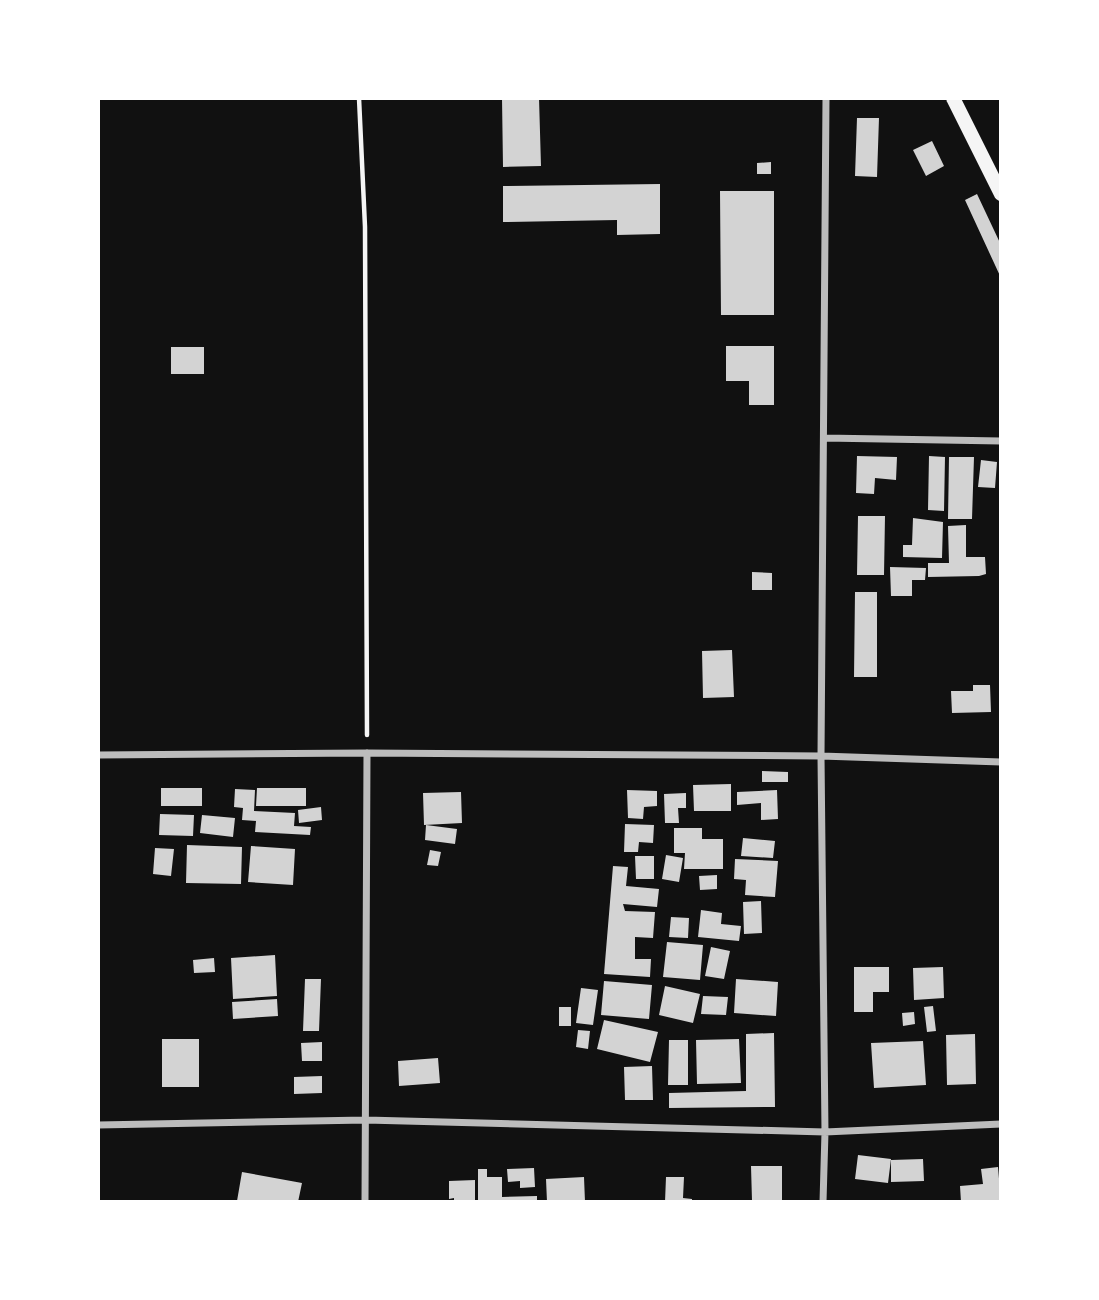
<svg xmlns="http://www.w3.org/2000/svg" width="1099" height="1300" viewBox="0 0 1099 1300" font-family="Signika,sans-serif">
	<style>
		.building { fill: #d3d3d3 }
		.lines { fill: none; stroke-linecap: round; stroke-linejoin: round }
		.path { stroke: #f5f5f5; stroke-width: 4.5 }
		.minor { stroke: #bcbcbc; stroke-width: 7 }
		.secondary { stroke: #f5f5f5; stroke-width: 14 }
	</style>
	<rect width="100%" height="100%" fill="#111"/>
	<path class="building" d="M502,98H539L541,166L503,167Z
		M857,118H879L877,177L855,176Z
		M932,141L944,166L926,176L913,150Z
		M771,162V174H757V163Z
		M660,184V234L617,235V220L503,222V186Z
		M720,191H774V315H721Z
		M977,194L1001,245V278L965,200Z
		M726,346H774V405H749V381H726Z
		M171,347H204V374H171Z
		M857,456L897,457L896,480L875,478L874,494L856,493Z
		M929,456L945,457L944,511L928,510Z
		M949,457H974L972,519H948Z
		M981,460L997,462L995,488L978,487Z
		M858,516H885L884,575H857Z
		M913,518L943,522L942,558L903,557V545H912Z
		M966,525V557H985L986,574L979,576L928,577V563H949L948,526Z
		M890,567L926,568L925,580H912V596H891Z
		M752,572L772,573V590H752Z
		M855,592H877V677H854Z
		M732,650L734,697L703,698L702,651Z
		M973,685H990L991,712L952,713L951,691H973Z
		M762,771L788,772V782H762Z
		M731,784V811H694L693,785Z
		M161,788H202V806H161Z
		M257,788H306V806H256Z
		M235,789L255,790L254,811L295,813L294,826L311,827L310,835L255,832L256,821L242,820L243,808L234,807Z
		M627,790L657,791V806L644,807L643,819L628,818Z
		M777,790L778,819L761,820V803L737,805V792Z
		M461,792L462,823L424,825L423,793Z
		M686,793V808H678L679,823H665L664,794Z
		M321,807L322,820L299,823L298,810Z
		M160,814L194,815L193,836L159,835Z
		M202,815L235,818L233,837L200,833Z
		M625,824L654,825L653,843L639,842L638,852H624Z
		M426,825L457,829L455,844L425,840Z
		M674,828H702V839H723V869H684L685,853H674Z
		M743,838L775,841L773,858L741,856Z
		M187,845L242,847L241,884L186,883Z
		M251,846L295,849L293,885L248,882Z
		M155,848L174,849L171,876L153,874Z
		M430,850L441,852L438,866L427,865Z
		M666,855L683,858L679,882L662,879Z
		M635,856H654V879H636Z
		M735,859L778,861L775,897L745,895L746,880L734,879Z
		M613,866L628,867L626,886L659,889L657,907L623,904L625,911L655,912L653,938L635,937V959H651L650,977L604,974Z
		M717,875V889L700,890L699,876Z
		M761,901L762,933L744,934L743,902Z
		M701,910L722,913L721,924L741,926L739,941L698,937Z
		M671,917L689,918L688,938L669,937Z
		M667,942L703,945L700,980L663,977Z
		M711,947L730,951L724,979L705,976Z
		M275,955L277,996L233,999L231,958Z
		M214,958L215,972L194,973L193,960Z
		M854,967H889V992H873V1012H854Z
		M943,967L944,998L914,1000L913,968Z
		M305,979H321L319,1031H303Z
		M736,979L778,982L776,1016L734,1013Z
		M604,981L652,985L649,1019L601,1015Z
		M665,986L700,994L693,1023L659,1015Z
		M581,988L598,990L593,1025L576,1023Z
		M703,996L728,997L726,1015L701,1014Z
		M277,999L278,1016L233,1019L232,1002Z
		M933,1006L936,1031L927,1032L924,1007Z
		M559,1007H571V1026H559Z
		M914,1012L915,1024L903,1026L902,1013Z
		M604,1020L658,1032L650,1062L597,1049Z
		M578,1030L590,1031L588,1049L576,1047Z
		M774,1033L775,1107L669,1108V1093L746,1091V1034Z
		M975,1034L976,1084L947,1085L946,1035Z
		M162,1039H199V1087H162Z
		M739,1039L741,1083L697,1084L696,1040Z
		M669,1040H688V1085H668Z
		M923,1041L926,1085L874,1088L871,1043Z
		M322,1042V1061H302L301,1043Z
		M438,1058L440,1083L399,1086L398,1061Z
		M652,1066L653,1100H625L624,1067Z
		M322,1076V1093L294,1094V1077Z
		M858,1155L891,1159L888,1183L855,1179Z
		M923,1159L924,1181L891,1182V1160Z
		M751,1166H782V1200L752,1201Z
		M998,1167L1001,1202H961L960,1186L983,1184L981,1169Z
		M534,1168L535,1187L520,1188V1181L508,1182L507,1169Z
		M478,1169H487V1177H502V1197L537,1196V1202H478Z
		M242,1172L302,1183L298,1202L237,1201Z
		M584,1177L585,1202H547L546,1179Z
		M666,1177H684L683,1198L692,1199V1202H665Z
		M475,1180V1202H454V1198L449,1199V1181Z"/>
	<g class="lines">
		<path class="path" d="M359,98L365,227L367,735"/>
		<path class="minor" d="M824,438L1001,441
			M98,755L367,753L821,756L1001,762
			M98,1125L366,1120L825,1132L1001,1124
			M365,1202L367,753
			M823,1202L825,1132L821,756L826,98"/>
		<path class="secondary" d="M953,98L1001,194"/>
	</g>
	<rect width="1099" height="1300" fill="none" stroke="#ffffff" stroke-width="200"/>
</svg>
